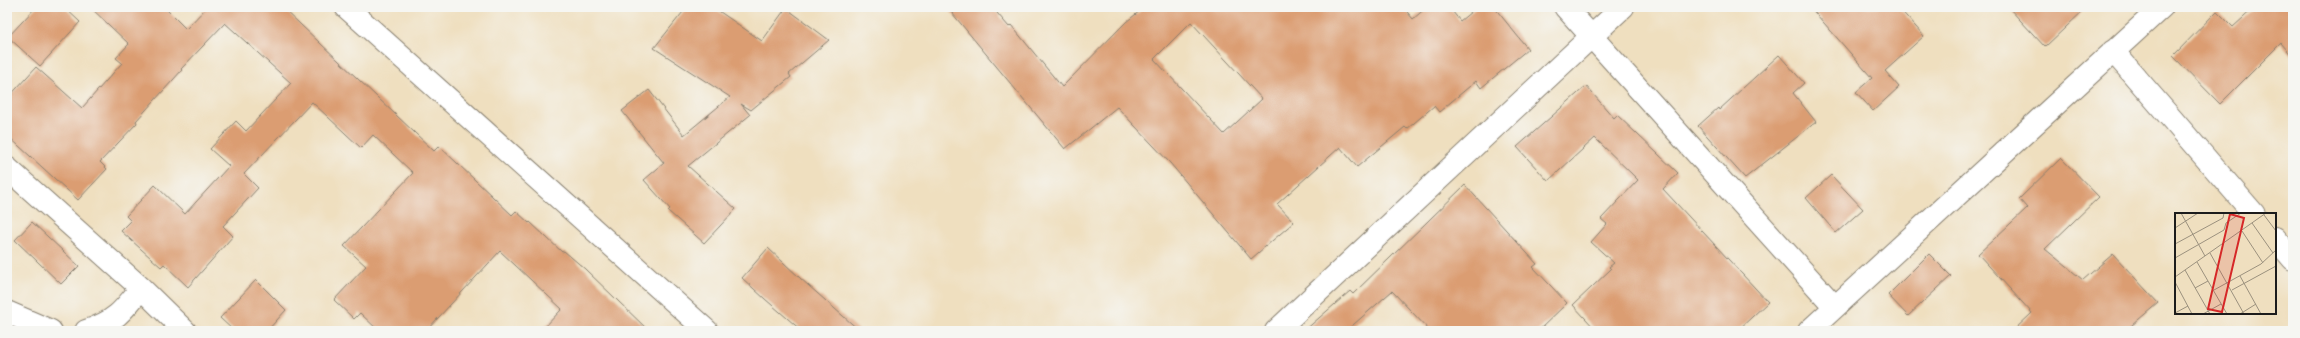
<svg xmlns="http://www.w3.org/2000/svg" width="2300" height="338" viewBox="0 0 2300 338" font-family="'Sorts Mill Goudy',serif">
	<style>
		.building { fill: #db9d72; fill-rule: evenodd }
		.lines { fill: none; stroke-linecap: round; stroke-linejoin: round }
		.minor-casing { stroke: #867e6e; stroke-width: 24 }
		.minor { stroke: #fff; stroke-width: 22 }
		.inset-road { fill: none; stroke: #9b917e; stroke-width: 1 }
		.view { fill: #d62828; fill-opacity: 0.15; stroke: #d62828; stroke-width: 2 }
		.inset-edge { fill: none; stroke: #1c1c1c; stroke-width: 2 }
	</style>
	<rect width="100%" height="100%" fill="#f6f6f2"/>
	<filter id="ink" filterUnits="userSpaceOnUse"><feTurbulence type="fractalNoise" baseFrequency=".025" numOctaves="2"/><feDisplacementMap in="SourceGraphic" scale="8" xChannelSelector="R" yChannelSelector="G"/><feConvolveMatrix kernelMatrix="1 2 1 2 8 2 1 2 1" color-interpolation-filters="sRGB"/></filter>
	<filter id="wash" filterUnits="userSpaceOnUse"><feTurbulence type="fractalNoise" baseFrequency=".012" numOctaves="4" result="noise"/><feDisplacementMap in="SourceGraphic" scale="16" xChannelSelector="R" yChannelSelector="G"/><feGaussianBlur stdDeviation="0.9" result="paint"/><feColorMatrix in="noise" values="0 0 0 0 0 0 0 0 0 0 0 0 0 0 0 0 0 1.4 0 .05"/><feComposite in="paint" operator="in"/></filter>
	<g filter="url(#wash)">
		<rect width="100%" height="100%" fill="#efdfbf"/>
		<g id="blocks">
			<path class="building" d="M36,7H64L80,22L40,66L8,37Z
				M90,7H164L186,29L207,7H282L434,151L439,146L512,215L516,211L529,223L530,222L562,252L564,251L585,269L649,331H541L562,309L500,251L426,331H379L360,313L354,319L334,300L366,266L344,246L413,173L373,135L361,148L312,102L244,174L258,188L223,226L233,236L188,287L164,264L161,267L121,231L131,221L126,216L155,185L185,214L229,166L210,149L236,121L246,131L291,83L225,23L181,69L182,70L136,121L137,123L100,162L107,169L78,200L7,135V99L36,67L82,108L122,63L116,58L129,44Z
				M687,7H713L762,41L786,8L829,40L789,74L791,77L751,110L741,104L750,115L688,166L736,209L704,243L668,211L670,209L644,180L664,163L622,111L649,90L684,135L730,97L654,48Z
				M947,7H992L1009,27L1011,25L1062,87L1126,22L1145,7H1403L1413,19L1427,7H1449L1460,21L1477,7H1494L1528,49L1481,88L1476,81L1439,112L1434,106L1407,129L1405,127L1357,167L1340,147L1277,204L1294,222L1251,259L1170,163L1117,107L1065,149ZM1191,22L1262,99L1224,134L1154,59Z
				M1810,7H1898L1924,36L1885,71L1899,87L1873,111L1856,92L1872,78Z
				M2008,7H2087L2045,47Z
				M2255,7H2293V57L2281,43L2220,104L2173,56L2217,11L2233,27Z
				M1779,55L1804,83L1793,93L1816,122L1745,178L1698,126L1718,108L1719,110Z
				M1586,86L1614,118L1617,115L1678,173L1663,189L1768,302L1737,331H1597L1573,305L1611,269L1609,267L1614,263L1591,242L1607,224L1601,219L1638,180L1595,138L1548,181L1517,147Z
				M2061,158L2099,197L2045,249L2083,280L2113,254L2158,303L2125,331H2013L2032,313L1978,254L2027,208L2019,199Z
				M1831,175L1863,209L1836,233L1806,198Z
				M1465,185L1537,264L1533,267L1567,303L1538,331H1430L1392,291L1346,331H1304L1350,291L1353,294Z
				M32,222L79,266L61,284L15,240Z
				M768,248L800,278L860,331H802L765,299L742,278Z
				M1929,254L1951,276L1908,316L1888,295Z
				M256,280L286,310L267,331H234L220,318Z"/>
		</g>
	</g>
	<g filter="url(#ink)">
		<use href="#blocks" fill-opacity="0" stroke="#867e6e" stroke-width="1"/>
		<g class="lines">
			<defs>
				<path id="minor" d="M346,7L707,331
					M1565,7L1835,307
					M2113,51L2254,214
					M7,168L141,288L185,331
					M2275,238L2293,259
					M7,312L51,331
					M86,331C115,322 123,311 141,288
					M1276,331L1623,7
					M1809,331L2162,7"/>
			</defs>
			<use href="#minor" class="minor-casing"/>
			<use href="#minor" class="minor"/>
		</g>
	</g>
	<g transform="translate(2175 213)">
		<rect width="101" height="101" fill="#efdfbf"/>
		<path class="inset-road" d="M6,0L30,43M89,2L101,18M77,10L98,40M0,15L23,0M67,18L88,50M0,31L48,5L49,0M35,40L69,101M0,45L49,17L51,10L66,0M22,49L52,101M10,57L35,101M65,63L86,101M0,64L91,0M0,69L17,101M20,75L33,68M39,77L86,51L101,37M57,77L101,53M0,100L13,93M28,101L46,91M65,101L81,91"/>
		<path class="view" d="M55,1L69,5L47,99L33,96Z"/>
		<rect width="101" height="101" class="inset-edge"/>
	</g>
	<rect width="2300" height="338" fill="none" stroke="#f6f6f2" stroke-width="24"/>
</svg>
